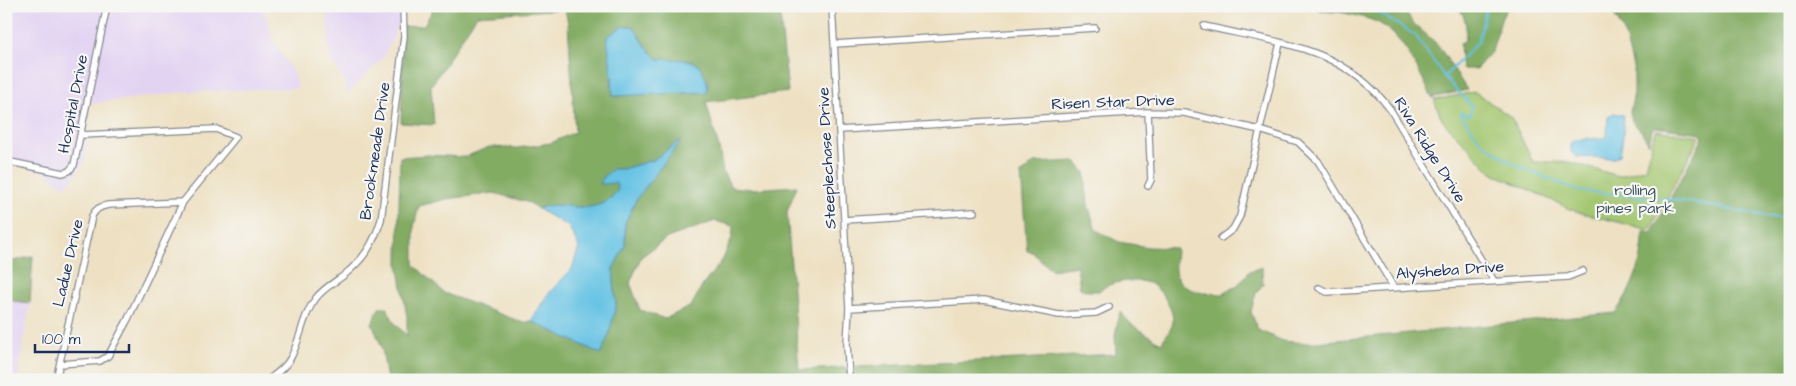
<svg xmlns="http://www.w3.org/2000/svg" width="1796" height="386" viewBox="0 0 1796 386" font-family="'Architects Daughter',sans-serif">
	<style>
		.built { fill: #e3d3f3 }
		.green { fill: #a4c771; stroke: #607b68 }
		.forest { fill: #83ac63; stroke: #4f6e60; fill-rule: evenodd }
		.water { fill: #66c3e4; stroke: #4079a1 }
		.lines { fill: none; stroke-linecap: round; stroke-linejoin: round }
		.stream { stroke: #66c3e4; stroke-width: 2 }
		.street-casing { stroke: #848890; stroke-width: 8 }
		.street { stroke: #fff; stroke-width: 5.5 }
		.labels { text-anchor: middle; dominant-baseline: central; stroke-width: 4.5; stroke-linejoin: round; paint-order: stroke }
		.street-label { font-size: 16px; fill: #1b2f5e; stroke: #f6f6f2 }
		.park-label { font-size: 16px; fill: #3d5563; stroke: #f6f6f2 }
	</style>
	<rect width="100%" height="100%" fill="#f6f6f2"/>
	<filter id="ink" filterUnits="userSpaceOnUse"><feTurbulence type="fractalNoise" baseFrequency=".02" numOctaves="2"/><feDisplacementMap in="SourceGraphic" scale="10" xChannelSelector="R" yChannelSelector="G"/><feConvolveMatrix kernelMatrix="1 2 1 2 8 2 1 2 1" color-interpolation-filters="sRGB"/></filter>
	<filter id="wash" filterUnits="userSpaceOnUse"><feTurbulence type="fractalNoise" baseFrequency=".0096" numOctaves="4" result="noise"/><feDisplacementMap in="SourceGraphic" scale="20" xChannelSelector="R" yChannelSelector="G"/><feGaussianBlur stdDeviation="1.12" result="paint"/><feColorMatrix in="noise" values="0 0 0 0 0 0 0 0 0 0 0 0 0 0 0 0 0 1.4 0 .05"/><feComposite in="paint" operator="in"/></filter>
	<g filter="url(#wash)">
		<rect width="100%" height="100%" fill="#eee1c3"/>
		<path class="built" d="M6,6H263L274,43L293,72L298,88L185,92L88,104L85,161L69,183L64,187L46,172L6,162Z
			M326,6H401L403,27L394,29L395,33L383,58L347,94L345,82L330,58Z
			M6,300L30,303L17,380H6Z"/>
		<path class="green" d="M1475,92L1511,117L1533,162H1569L1619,176L1646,168L1655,130L1700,136L1650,230L1577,212L1492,173L1442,120L1434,100Z"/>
		<path class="forest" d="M435,6H779L788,92L706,102L719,148L723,172L731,187L752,189L797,186L787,212L799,370L1116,354L1115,335L1120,311L1131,324L1161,343C1165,337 1172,329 1173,322C1174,310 1161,289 1151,284C1138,278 1109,281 1099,291H1088L1080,288L1077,266L1051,270L1032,252L1027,251L1021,174L1034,163L1075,161L1085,172L1088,205L1096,230L1119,242L1148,247L1176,248C1176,255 1174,264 1175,271C1179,293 1207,294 1224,294L1225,291L1236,287L1250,271L1262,267L1263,284L1255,295L1251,312L1258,330L1283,341L1306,343L1615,313C1632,290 1644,261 1643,231L1649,233L1652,232L1703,138L1701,133L1655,127L1652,129L1649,144L1641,131L1632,121L1630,112L1634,93V71L1624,32L1609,6H1790V380H387L382,348L372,323L379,308H387L394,322L407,336V317L398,263L400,157L428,155L465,157L489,147L517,148L551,143L575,132L568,23L565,9L477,15L431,86L434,125L401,123L403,27L424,25ZM640,36L647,48L658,59L692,61L708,81L707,92L613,96L610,53L607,37ZM680,141L636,200L625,223V245L613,269L616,306L601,354L531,321L524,323L444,293L414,265V226L419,206L447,199L494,193L530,203L538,209C566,196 591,223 618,191L613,169H623L653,160ZM715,221L733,226L732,238L723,259L703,285L691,306L665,319L640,310L630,283L641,257L667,238Z
			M1312,6H1395L1404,10L1413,23L1438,45L1467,90L1434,97L1433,99C1419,73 1406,39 1379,23C1371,19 1359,16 1349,14C1335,10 1326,15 1312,6Z
			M1458,6H1509L1502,17L1492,51L1476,69H1462L1460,44L1465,40C1468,25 1465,18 1458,6Z
			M33,256L30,303L6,300V259L14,261Z"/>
		<path class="water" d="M633,26L647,48L658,59C665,60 686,59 691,61C704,65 708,81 707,92L613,96L612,78L607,37L621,27Z
			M1614,113L1623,115L1624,130L1620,155L1614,158L1576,157L1571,152V143L1576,140L1604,138L1607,135L1608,117Z
			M682,139L636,200L625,223V245L613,269L616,306L609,334L601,354L531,321L547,295L572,269L579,247L569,227L538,209C565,196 592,223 618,190L616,183L600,184L604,176L613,169H623L653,160Z"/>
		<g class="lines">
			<path class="stream" d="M1345,6L1379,13L1415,35L1444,76
				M1487,6L1478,42L1444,77L1472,106L1470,115L1460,113L1481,142L1517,166L1579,191L1671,199L1790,220"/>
		</g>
	</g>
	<g filter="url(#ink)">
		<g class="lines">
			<defs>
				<path id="street" d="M832,6L849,308L847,344L849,380
					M1204,26C1277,43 1341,45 1390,109L1494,281
					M834,44L1095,28
					M839,130L1148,112L1184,113L1260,130L1298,142L1318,161L1394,288
					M6,161L63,173L69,171L74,165L107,6
					M1148,186L1151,180L1148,112
					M844,220L974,212
					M1221,238L1233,229L1240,216L1280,43
					M1319,288L1327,292L1568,277L1583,271
					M849,308L984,300L1059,315L1096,313L1109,307
					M60,364L100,361L108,356L128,319L183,202L236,137L216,129L81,135
					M56,380L92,216C96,209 99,207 108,205L183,202
					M268,380C276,374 285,368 290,359C301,340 302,316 316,298C323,289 333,283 343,276C364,259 373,245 381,220L404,36L403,6"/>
			</defs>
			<use href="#street" class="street-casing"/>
			<use href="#street" class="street"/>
		</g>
	</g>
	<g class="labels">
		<g class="street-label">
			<text transform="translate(1113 102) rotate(-2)">Risen Star Drive</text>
			<text transform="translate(73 104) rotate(-79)">Hospital Drive</text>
			<text transform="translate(1430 150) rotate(58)">Riva Ridge Drive</text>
			<text transform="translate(375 151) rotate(-82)">Brookmeade Drive</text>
			<text transform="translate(827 158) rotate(-93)">Steeplechase Drive</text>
			<text transform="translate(68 263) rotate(-77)">Ladue Drive</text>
			<text transform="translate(1450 270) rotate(-4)">Alysheba Drive</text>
		</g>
		<g class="park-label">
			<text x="1635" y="190">rolling<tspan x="1635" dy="18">pines park</tspan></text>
		</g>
	</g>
	<rect width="1796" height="386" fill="none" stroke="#f6f6f2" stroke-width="25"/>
	<path d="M35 344v8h94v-8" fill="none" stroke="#1b2f5e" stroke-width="2.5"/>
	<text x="42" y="344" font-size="15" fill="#1b2f5e" stroke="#f6f6f2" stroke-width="4" paint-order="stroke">100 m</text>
</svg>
